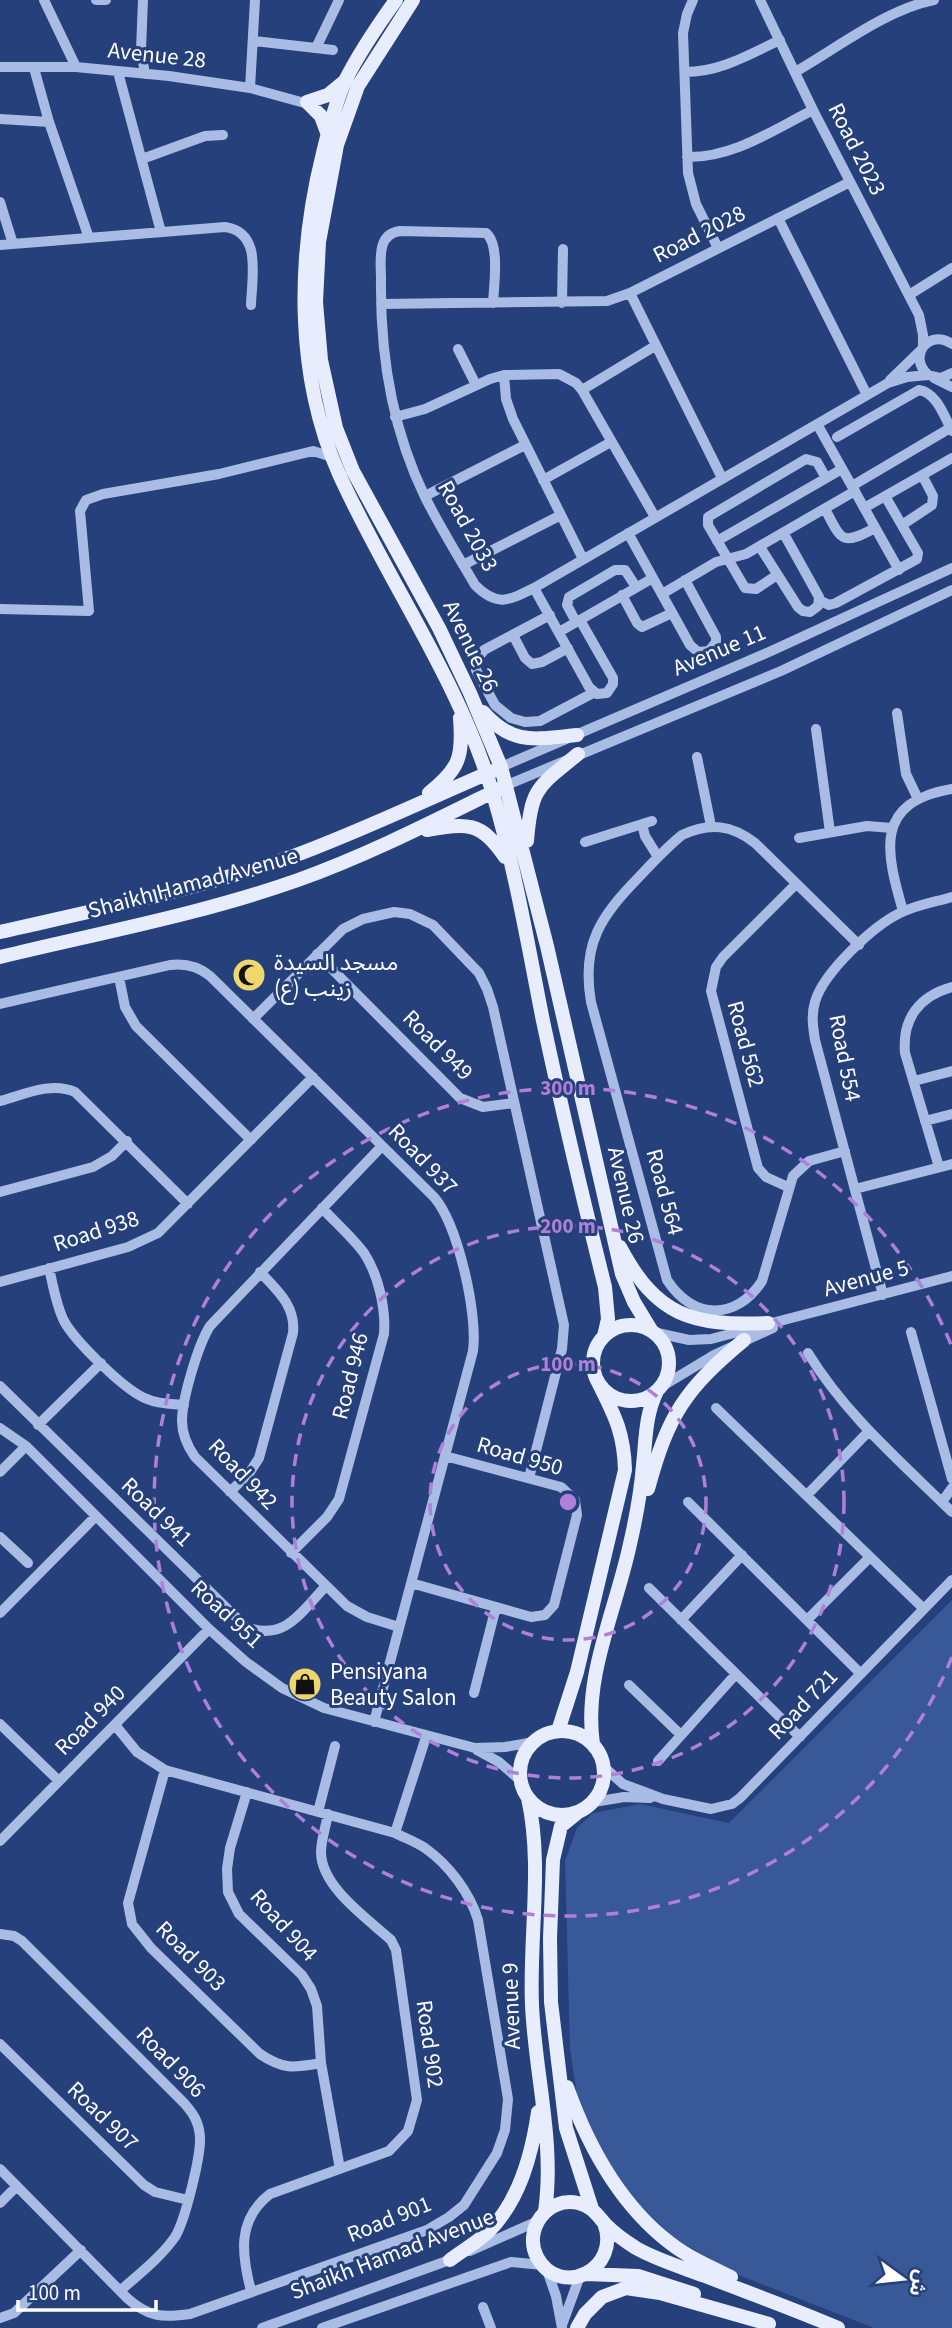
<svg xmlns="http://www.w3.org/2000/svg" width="952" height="2328" viewBox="0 0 952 2328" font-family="'Source Sans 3','Noto Sans Arabic',sans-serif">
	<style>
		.green { fill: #385898 }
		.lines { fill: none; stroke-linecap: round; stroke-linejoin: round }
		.minor { stroke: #a8bce4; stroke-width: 10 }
		.major { stroke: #e7edfc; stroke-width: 14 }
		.ring { fill: none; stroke: #b080d9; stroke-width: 3.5; stroke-dasharray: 12 9 }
		.labels { text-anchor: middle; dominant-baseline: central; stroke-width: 6; stroke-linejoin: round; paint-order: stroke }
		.street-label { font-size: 23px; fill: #fff; stroke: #25407a }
		.poi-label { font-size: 23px; fill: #fff; stroke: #25407a; text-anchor: start }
		.centre { fill: #b080d9; stroke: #25407a; stroke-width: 3.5 }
		.ring-label { font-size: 21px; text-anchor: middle; font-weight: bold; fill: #b080d9; stroke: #25407a; stroke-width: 6; stroke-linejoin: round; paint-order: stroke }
	</style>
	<rect width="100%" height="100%" fill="#25407a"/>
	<path class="green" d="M952,1600V2328H874L741,2276L675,2239L634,2200L597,2151L579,2109L570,2049L565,1861L577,1828L593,1813L640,1804L729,1823Z"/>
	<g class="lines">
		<path class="minor" d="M44,0L76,67
			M96,0H106
			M143,0L141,50L145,74
			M693,0L687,14L683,33L688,173L696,204L718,248
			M760,0L813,110L919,315L923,335V346
			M254,41L333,50
			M316,48L339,0
			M0,67H76L169,76L250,88L312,105
			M34,68L49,122L89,238
			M118,72L161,232
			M685,72C720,72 748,55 780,40
			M795,72C837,48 887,9 934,0
			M250,88L255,0
			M0,119L49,122
			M687,157C733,158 773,130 813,110
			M142,159L205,136L223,135
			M0,202L13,244
			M778,218L867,395
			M0,245L225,227C262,232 252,276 251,305
			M630,293L722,478
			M909,295L952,268
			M493,303C494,285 500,244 486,233L400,231C376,234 381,261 381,279C380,354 392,429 425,497C440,527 458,556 475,585C497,607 508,601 534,588L888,383L907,377L928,375
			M562,303L563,249
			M381,304L607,301L630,293L850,182
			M952,344C929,328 907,356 928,375L941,378L952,373
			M458,349L476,385
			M504,375L506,399L513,419L583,559
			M934,378L952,387
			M890,380L921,350
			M582,390L655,346
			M395,417L425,409L490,379L504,375L559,374L576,383L582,390L655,517
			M817,424L899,570
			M837,437L919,390C937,393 944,416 952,431
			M543,480L611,442
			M852,486L950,428
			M425,496L525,445
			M864,508L952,458
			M825,509C842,541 841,546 875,528
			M902,525L932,505L933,496L922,475
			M628,533L690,645L698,652L709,651L716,642V637L685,580
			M717,541L842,469
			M760,547L798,607L803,611L810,612L818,606L819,597L784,534
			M463,565L561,515
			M777,575L756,589L745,588L708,525V517L806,459L817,462L826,478
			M534,588L589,687L597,694L607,693L613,684V678L580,620
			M662,594L716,562L746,554L855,491
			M622,595L637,623L642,627L672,613
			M819,600L829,605L836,603L917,559L918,553L885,496
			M0,609L89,611L80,511L86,500L103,494L219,474L313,451L332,457
			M550,615L484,650L476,661V670L495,705L511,718L525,722L540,721L593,693
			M576,622L567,605L569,597L615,570H625L636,587
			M559,632L653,578
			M513,635L525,658L532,664L542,662L568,648
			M897,713L906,774L918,799
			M816,729L830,832
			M697,757L711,826
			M501,767L769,652L952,568
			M507,785L781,671L952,590
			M642,824L645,836L658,857
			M799,838L867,826L892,828
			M585,842L652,821
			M903,911C886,852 873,802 952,789
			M317,954L460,1098L483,1107L514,1103
			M119,977L125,1007L136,1026L251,1140
			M0,1004L170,965C185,963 198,966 210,976L434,1197C458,1225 478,1314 473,1351L374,1722
			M253,1019L343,929L363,919L394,912L410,914L433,925L479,973L487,989L493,1007L564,1325L562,1349L529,1478
			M914,1081L952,1071
			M0,1101C23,1095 51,1081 75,1092L188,1204
			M925,1121L952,1114
			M382,1146L210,1326C198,1345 182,1399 182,1421C182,1435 188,1447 195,1457L347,1606L367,1617L399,1627
			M845,1151L809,1161L793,1176L762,1281C736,1321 693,1320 667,1280L591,1002C581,944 601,916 639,877C653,862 667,847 682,835C710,822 732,825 755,843L859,945
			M939,1167L905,1053C902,1019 919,996 952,987
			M788,1187L766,1177L758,1168L711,991L716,967L723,957L796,884
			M855,1189L952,1164
			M0,1192L93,1167L112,1156L127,1141
			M49,1268C53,1285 56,1305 64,1321C75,1341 125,1391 147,1399C158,1404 172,1404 184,1405
			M0,1282L128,1247L158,1233L313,1077
			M883,1295L815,1040C813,1027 811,1015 815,1002C823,973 873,926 900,913C916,905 935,902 952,897
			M653,1332L689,1340L711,1339L952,1276
			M911,1332L952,1479
			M808,1353C846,1415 901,1462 952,1512
			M0,1386L246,1627C285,1642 302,1611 325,1587
			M661,1387L714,1355L773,1328
			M716,1408L924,1609
			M38,1425L101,1363
			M0,1428L26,1446L209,1629L246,1662L282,1688L324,1708L475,1748L505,1747L534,1742
			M0,1472L26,1446
			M230,1492L250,1472L259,1458L293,1333C296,1306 277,1290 260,1272
			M807,1495L869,1431
			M688,1502L861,1674
			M942,1502L952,1488
			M0,1537L28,1563
			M291,1553L327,1517L339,1499L384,1334C386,1308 378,1274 364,1253C352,1237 336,1223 322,1208
			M411,1583L531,1617L545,1615L554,1605L577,1515L575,1500L561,1487L445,1456
			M649,1588L800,1737
			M0,1613L96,1516
			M681,1620L742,1555
			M807,1620L870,1557
			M629,1685L681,1735
			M474,1693L496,1607
			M0,1724L59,1781
			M477,1750L499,1762L521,1781
			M658,1761L736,1674
			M604,1767L623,1784L663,1799L711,1809L732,1804L740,1798L952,1580
			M165,1770L128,1903L132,1924L151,1948L260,2054C284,2070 293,2068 321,2063
			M247,1792L230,1848L227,1869L228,1892L239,1914L302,1975L311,1989L317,2006L321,2063L340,2169
			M594,1802L624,1797L650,1798
			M318,1812L335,1746
			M395,1833L426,1737
			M0,1841L209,1629
			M0,1934L14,1936L22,1941L184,2103C193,2113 199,2122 200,2137C201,2156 185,2221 175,2237C161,2257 139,2274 120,2291
			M0,2044L144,2185L155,2192L188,2200
			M0,2169L127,2298C148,2317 162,2318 190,2314L427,2230L449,2217L464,2205L497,2153L505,2130L508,2099L478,1920C470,1893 449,1865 425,1848C416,1842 405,1838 395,1833L165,1770L137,1752L115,1725
			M0,2203L17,2186
			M470,2251L538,2221
			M547,2270L556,2296L562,2328
			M251,2291C242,2256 236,2220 270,2194L389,2151L408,2131L417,2100L396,1950L391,1940C368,1919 321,1887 321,1852C321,1840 326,1826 328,1814
			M483,2307L491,2328
			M0,2318L14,2313L81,2250
			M562,2325L580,2276
			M262,2328L455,2258
			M322,2328L511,2262L543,2265"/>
		<path class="major" d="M396,0C378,25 359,53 345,81C335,103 329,129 323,153C297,257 295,375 339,474C388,582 459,680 493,794C515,868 528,945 543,1021C562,1110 583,1199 605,1287L608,1319L604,1336
			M413,0L358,86L337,145L319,242L316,302L321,360L336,428L353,471L439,628L470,693L501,767L547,946L622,1274L634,1302L651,1330
			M307,102L328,95L345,81
			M307,102L321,116L328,135
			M483,712C513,746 535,739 577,735
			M429,793C460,768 463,757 460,718
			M427,830C467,823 481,821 505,857
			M527,841C531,787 538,787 578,754
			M0,932C96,910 194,890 288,858C357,833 425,800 493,771
			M0,957C99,933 202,914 298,880C368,855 434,821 501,788
			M620,1247C657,1317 692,1326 768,1323
			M593 1363a38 38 0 1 1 76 0a38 38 0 1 1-76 0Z
			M648,1489C668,1415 685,1389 744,1340
			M520 1773a42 42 0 1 1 84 0a42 42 0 1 1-84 0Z
			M558,1731L577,1672L625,1470C624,1432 614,1414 598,1382
			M593,1744C583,1677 616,1610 630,1544C636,1518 641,1491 643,1465C646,1438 645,1416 657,1391
			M528,1798C543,1865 529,1937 532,2005C535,2074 555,2143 545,2211
			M577,1813L561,1826L553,1860L550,1938L551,2002L566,2128L592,2209
			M567,2087C588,2146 619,2204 670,2243C688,2257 710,2267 731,2277
			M604,2223C622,2269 560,2300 537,2257C523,2230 547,2196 578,2203C592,2206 597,2215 606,2225C615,2234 625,2241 636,2248C657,2260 681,2267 705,2276C749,2293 794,2309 838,2328
			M450,2260C463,2250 478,2242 489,2231C520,2200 532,2154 538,2112
			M586,2274L638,2276L694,2294
			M577,2328L585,2314L602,2297L626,2288L660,2293L769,2324"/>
	</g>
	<g class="ring">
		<circle cx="568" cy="1502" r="138"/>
		<circle cx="568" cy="1502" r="276"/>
		<path d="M952 1657A414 414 0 1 1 952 1347"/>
	</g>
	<defs>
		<symbol id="mosque-disc" viewBox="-11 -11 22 22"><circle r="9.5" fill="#eed76c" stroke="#25407a"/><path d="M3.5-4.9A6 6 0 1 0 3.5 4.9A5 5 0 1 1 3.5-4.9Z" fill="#111"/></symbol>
		<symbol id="shop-disc" viewBox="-11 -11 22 22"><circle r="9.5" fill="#eed76c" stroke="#25407a"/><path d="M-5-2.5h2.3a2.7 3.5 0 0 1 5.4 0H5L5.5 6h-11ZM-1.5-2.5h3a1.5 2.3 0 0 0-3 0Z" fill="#111"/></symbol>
	</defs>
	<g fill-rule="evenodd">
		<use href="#mosque-disc" x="230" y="956" width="38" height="38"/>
		<use href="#shop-disc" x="286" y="1665" width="38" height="38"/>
	</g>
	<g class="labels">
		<g class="street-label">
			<text transform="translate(157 55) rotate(6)">Avenue 28</text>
			<text transform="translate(857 149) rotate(63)">Road 2023</text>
			<text transform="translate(699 234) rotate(-27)">Road 2028</text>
			<text transform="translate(468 526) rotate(61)">Road 2033</text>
			<text transform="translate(471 646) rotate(64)">Avenue 26</text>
			<text transform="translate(719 650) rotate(-23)">Avenue 11</text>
			<text transform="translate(193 883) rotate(-15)">Shaikh Hamad Avenue</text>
			<text transform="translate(746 1044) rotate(75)">Road 562</text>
			<text transform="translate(438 1045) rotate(45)">Road 949</text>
			<text transform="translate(845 1058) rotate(79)">Road 554</text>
			<text transform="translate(423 1159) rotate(46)">Road 937</text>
			<text transform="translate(665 1192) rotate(75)">Road 564</text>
			<text transform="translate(626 1195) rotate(77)">Avenue 26</text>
			<text transform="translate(96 1231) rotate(-18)">Road 938</text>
			<text transform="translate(866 1278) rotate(-15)">Avenue 5</text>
			<text transform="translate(350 1376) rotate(-76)">Road 946</text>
			<text transform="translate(520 1456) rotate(16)">Road 950</text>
			<text transform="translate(243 1474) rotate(46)">Road 942</text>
			<text transform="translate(157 1512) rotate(44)">Road 941</text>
			<text transform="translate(227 1614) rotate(43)">Road 951</text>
			<text transform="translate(803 1704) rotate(-46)">Road 721</text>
			<text transform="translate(90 1720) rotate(-45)">Road 940</text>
			<text transform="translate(284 1925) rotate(48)">Road 904</text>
			<text transform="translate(191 1956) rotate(45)">Road 903</text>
			<text transform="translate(511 2006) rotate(-92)">Avenue 9</text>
			<text transform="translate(430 2044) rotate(82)">Road 902</text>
			<text transform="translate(171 2062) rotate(46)">Road 906</text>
			<text transform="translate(103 2116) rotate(44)">Road 907</text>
			<text transform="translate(389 2219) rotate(-22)">Road 901</text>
			<text transform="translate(392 2254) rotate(-21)">Shaikh Hamad Avenue</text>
		</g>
		<g class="poi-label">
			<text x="274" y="962">مسجد السيدة<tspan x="274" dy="26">زينب (ع)</tspan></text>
			<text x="330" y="1671">Pensiyana<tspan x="330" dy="26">Beauty Salon</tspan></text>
		</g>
	</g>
	<circle cx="568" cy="1502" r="10" class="centre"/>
	<g class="ring-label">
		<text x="568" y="1095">300 m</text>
		<text x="568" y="1233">200 m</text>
		<text x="568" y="1371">100 m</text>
	</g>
	<g transform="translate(903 2279) rotate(105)" stroke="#25407a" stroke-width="5" paint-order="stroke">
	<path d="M0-5L12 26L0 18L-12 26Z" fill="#ffffff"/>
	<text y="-10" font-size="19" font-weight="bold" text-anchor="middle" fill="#ffffff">ش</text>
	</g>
	<path d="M18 2300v10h138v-10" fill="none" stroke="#ffffff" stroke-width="3.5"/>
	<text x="28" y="2300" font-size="21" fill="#ffffff" stroke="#25407a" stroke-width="5" paint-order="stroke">100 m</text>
</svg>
